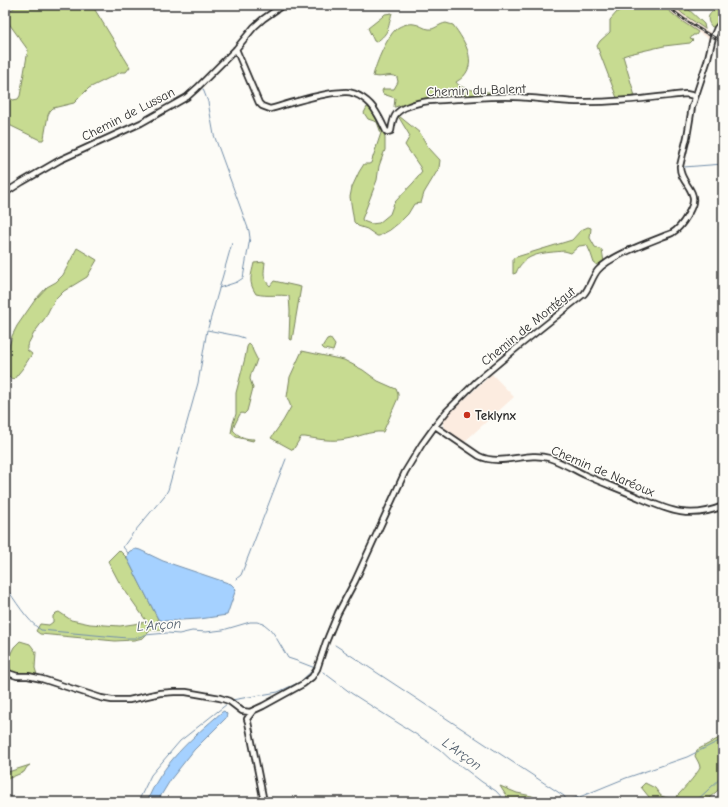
<svg xmlns="http://www.w3.org/2000/svg" width="728" height="807" viewBox="0 0 728 807" font-family="'Comic Neue',sans-serif">
	<style>
		.built { fill: #fcece0 }
		.green { fill: #c7db91; stroke: #79835e }
		.water { fill: #a5d1ff; stroke: #748faa }
		.lines { fill: none; stroke-linecap: round; stroke-linejoin: round }
		.stream { stroke: #748faa; stroke-width: 1 }
		.minor-casing { stroke: #2b2b2b; stroke-width: 8 }
		.minor { stroke: #fdfcf7; stroke-width: 4.5 }
		.rail-casing { stroke: #2b2b2b; stroke-width: 2.5 }
		.rail { stroke: #fdfcf7; stroke-width: 1; stroke-dasharray: 3; stroke-linecap: butt }
		.poi-dot { fill: #c8321e; stroke: #fdfcf7; stroke-width: 1.5 }
		.labels { text-anchor: middle; dominant-baseline: central; stroke-width: 3; stroke-linejoin: round; paint-order: stroke }
		.street-label { font-size: 13px; fill: #2b2b2b; stroke: #fdfcf7 }
		.poi-label { font-size: 13px; font-weight: bold; fill: #2b2b2b; stroke: #fdfcf7; text-anchor: start }
		.water-label { font-size: 14px; font-style: italic; fill: #505d6b; stroke: #fdfcf7 }
	</style>
	<rect width="100%" height="100%" fill="#fdfcf7"/>
	<filter id="ink" filterUnits="userSpaceOnUse"><feTurbulence type="fractalNoise" baseFrequency=".025" numOctaves="2"/><feDisplacementMap in="SourceGraphic" scale="8" xChannelSelector="R" yChannelSelector="G"/><feConvolveMatrix kernelMatrix="1 2 1 2 8 2 1 2 1" color-interpolation-filters="sRGB"/></filter>
	<g filter="url(#ink)">
		<path class="built" d="M662,5H673L683,14L712,34L709,39L694,30L680,20Z
			M492,374L514,397L464,442L445,428L443,425V419Z"/>
		<path class="green" d="M16,5H92L130,67L126,72H121L89,88L74,103L53,108L50,111L48,115L44,138L43,140H40L5,123V95L13,100L18,99L20,96L28,50L5,18V11C10,10 13,10 16,5Z
			M631,5H662L680,20L698,32L696,35H693L690,39L693,40L690,43L664,46L629,54L623,56L635,96L617,98L597,46L600,41L610,32V20L617,12Z
			M673,5H684L704,24L705,29L683,14Z
			M720,6L723,8V17L716,27H712C703,17 712,11 720,6Z
			M392,13C388,26 390,33 376,42L374,41L368,28L382,17L385,14Z
			M446,23L453,25C466,42 481,68 456,82C461,91 485,91 495,93L496,95L425,98L395,107H394L395,98L383,94L382,91L383,89H394L398,82L397,77C389,73 381,79 373,76C376,63 387,37 396,29C401,25 409,23 414,24C419,24 424,29 429,29C434,30 439,24 446,23Z
			M367,107L370,109L374,114L384,134L385,137V150L383,155L379,166L377,180L362,219L363,221L371,224L379,223L390,214L394,203L414,182L422,172L420,167L405,145L410,136L398,116H399L420,133L428,147L440,160L439,168L424,193L421,203L414,204L408,214L400,222L390,230L379,236H377L367,229L358,226L354,222L350,197L352,187L359,172L364,164H369L371,163L381,133L377,122L368,119L364,113Z
			M588,227L591,228L590,238L595,247L602,250L604,262L597,265L594,263L591,254L587,245L579,246L571,253L568,252L564,251C546,253 524,252 516,273L513,274V258L572,240L581,230Z
			M77,248L97,260L87,277L64,291L55,300L50,308L45,318L34,333L27,346V350L32,354L23,368L14,379L10,378L5,374V361L12,336L17,326L35,300L47,287L56,282L63,275Z
			M265,262C264,273 262,278 270,286L274,281L301,287L292,340L289,339L290,311L289,296C279,294 268,297 256,294C248,282 251,276 254,263Z
			M330,338L335,345L333,351L324,349L322,347L327,339Z
			M249,343L251,345L253,351L257,359L255,365L251,374L250,379L253,388L247,411L244,414L242,413L240,414L234,426L233,430C239,437 246,439 254,439L253,441L236,437L231,433L233,423L236,414V393L245,358L247,347Z
			M302,351L344,360L363,370L378,381L396,389L398,394V398L383,432C369,431 359,437 346,439C332,442 318,439 305,437H301L293,450L271,438L283,421L291,407L287,397L290,377Z
			M119,550L127,558L158,619L157,625L162,627L161,630H151L143,638L134,640L115,641L40,634L36,631L40,624L49,625L53,622V616L56,613L59,612L71,620L90,624L120,626L147,622L119,582L108,561Z
			M20,641L30,644L36,652L35,668L37,675L19,674L11,671L10,668L6,670L5,669V649L10,655L14,647Z
			M723,736V786L709,798L708,802H653L641,787L645,783L655,788L661,796L673,800C678,796 698,773 700,768C700,764 697,760 695,756L697,750Z
			M30,765L27,767L24,772L5,780V773Z
			M500,786L517,793L532,796L541,802L522,801L510,802Z"/>
		<path class="water" d="M136,549L140,550L163,561L231,584L236,589L227,615L200,619L162,621L158,619L127,558L128,553L130,551Z
			M224,711L227,714L226,718L194,750L171,779L157,802H147C161,764 192,738 222,712Z"/>
		<g class="lines">
			<path class="stream" d="M716,25L722,18L717,5
				M719,29L723,33
				M203,89L208,102L214,135L249,231L250,238L243,278L237,282L219,288
				M684,167L723,164
				M208,328L232,243
				M135,531L165,495L168,490L198,383L207,330L238,336L244,338
				M128,553L123,547L133,533
				M236,579L241,575L243,570L286,459
				M5,586C15,600 27,621 41,630L127,638H136L145,635L167,633L179,634L192,631L206,632L223,630L250,622H257L264,624L270,629L274,634L288,658L297,661L315,668L300,682L278,692L232,700
				M335,645L564,796L567,801
				M323,672L351,693L439,749L452,761L461,766L482,782L496,791L506,802
				M138,802L151,775L180,741L227,704
				M563,802L582,796L626,778L687,757L723,739
				M695,802L723,776"/>
			<defs>
				<path id="minor" d="M236,49L259,103L262,106L270,109C291,103 312,96 333,93C337,93 342,92 346,92C357,92 371,102 376,112C380,118 383,125 386,131L387,132L391,131C393,118 394,111 409,106C424,100 441,100 457,99C476,98 496,96 515,97C535,98 556,101 576,102C613,103 649,98 686,94L695,96
					M5,193L22,182L60,160L141,123L187,97L197,88L236,49L254,27L263,19L283,5
					M435,426L479,456C502,467 526,451 549,458C561,462 573,469 585,475C600,482 617,488 633,495C666,509 687,521 723,506
					M5,672L17,676H28L42,679L101,698L112,700H129L160,693L174,692H186L220,698L229,701L242,711L250,712L263,706L303,684L312,677L317,669L326,642L338,613L355,581L405,472L422,444L435,426L447,411L476,382L519,346L584,294C590,287 592,277 598,270C611,255 653,241 672,233C679,229 683,223 687,216C689,212 693,206 693,201C695,189 679,180 680,166L687,137L692,107L707,62L713,37L717,28L723,21
					M253,711L247,719L248,722L264,802"/>
			</defs>
			<use href="#minor" class="minor-casing"/>
			<use href="#minor" class="minor"/>
			<defs>
				<path id="rail" d="M667,5C683,21 703,32 723,42
					M719,802L723,798"/>
			</defs>
			<use href="#rail" class="rail-casing"/>
			<use href="#rail" class="rail"/>
		</g>
	</g>
	<circle class="poi-dot" cx="467" cy="415" r="4"/>
	<g class="labels">
		<g class="street-label">
			<text transform="translate(476 90) rotate(-2)">Chemin du Balent</text>
			<text transform="translate(128 114) rotate(-27)">Chemin de Lussan</text>
			<text transform="translate(528 326) rotate(-39)">Chemin de Montégut</text>
			<text transform="translate(603 471) rotate(23)">Chemin de Naréoux</text>
		</g>
		<g class="poi-label">
			<text x="475" y="415">Teklynx</text>
		</g>
		<g class="water-label">
			<text transform="translate(159 625) rotate(-4)">L'Arçon</text>
			<text transform="translate(462 754) rotate(36)">L'Arçon</text>
		</g>
	</g>
	<rect width="728" height="807" fill="none" stroke="#fdfcf7" stroke-width="20"/>
	<rect x="10" y="10" width="708" height="787" fill="none" stroke="#2b2b2b" stroke-width="1.5" filter="url(#ink)"/>
</svg>
